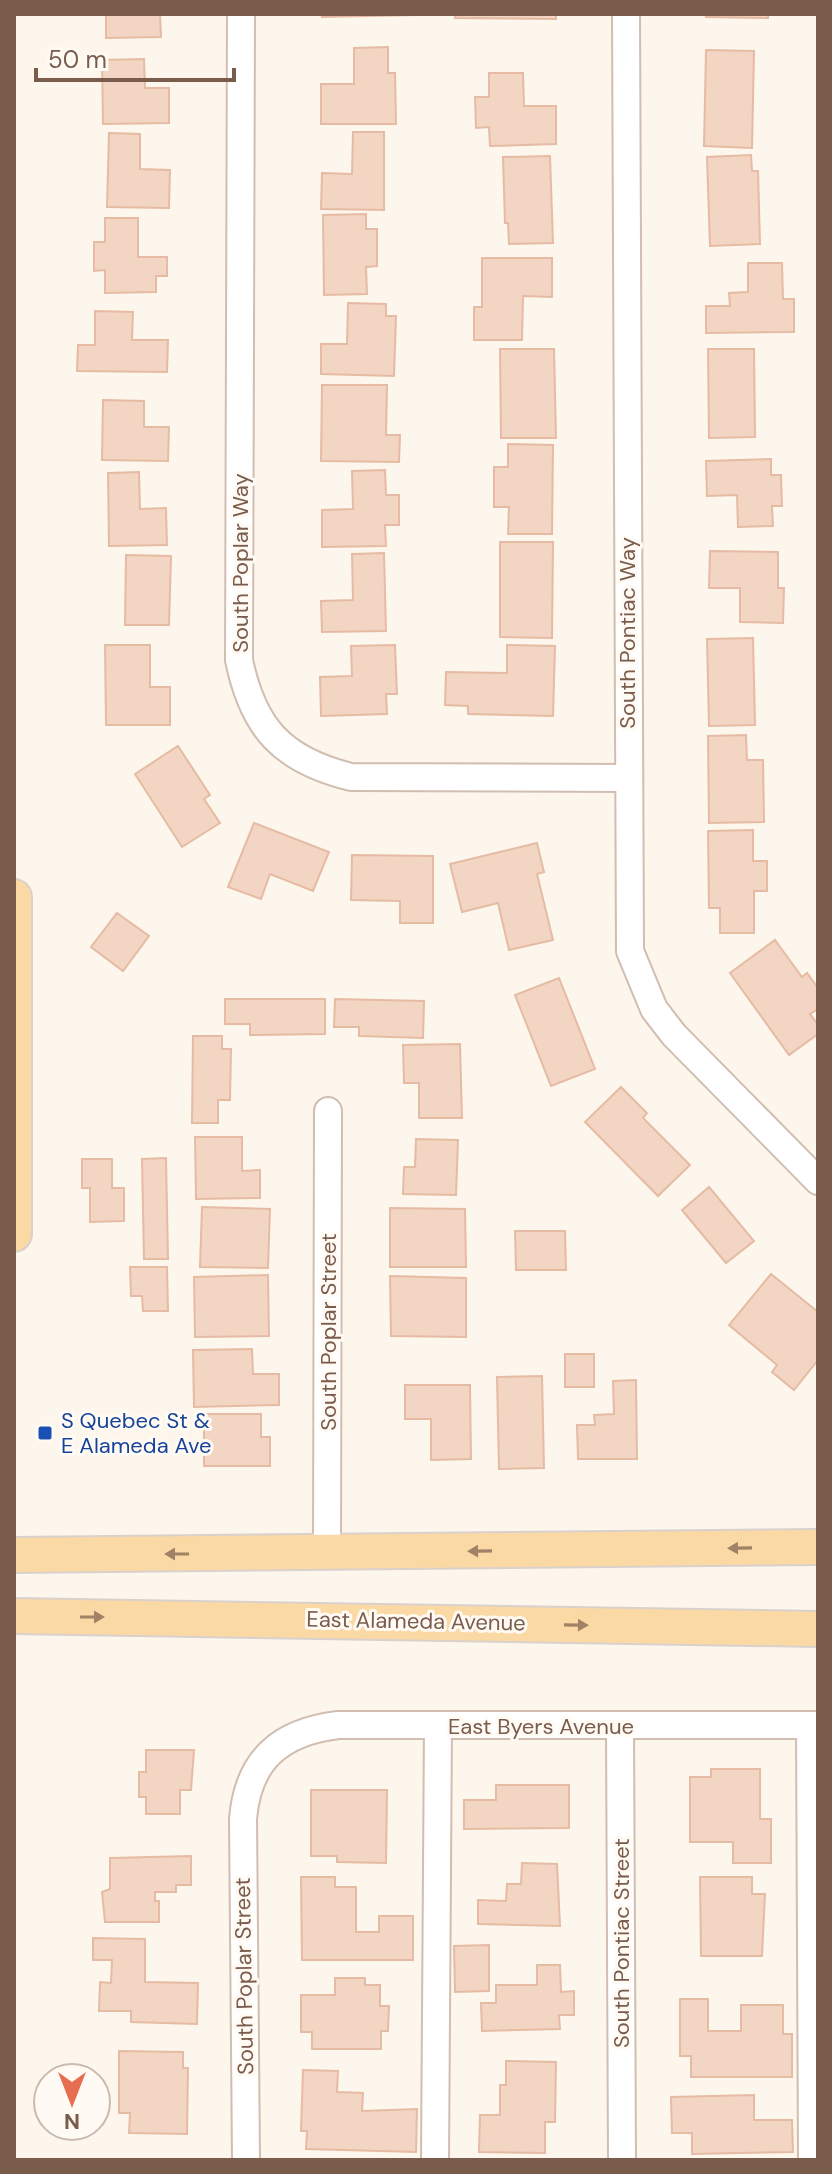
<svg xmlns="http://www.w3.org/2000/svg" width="832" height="2174" viewBox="0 0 832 2174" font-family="'DM Sans',sans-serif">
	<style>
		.building { fill: #f3d5c3; stroke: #e6bba3; stroke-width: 2 }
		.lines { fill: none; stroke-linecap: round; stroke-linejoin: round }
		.minor-casing { stroke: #d1beb0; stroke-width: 30 }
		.major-casing { stroke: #dad1cd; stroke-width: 38 }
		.minor { stroke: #fff; stroke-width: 26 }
		.major { stroke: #fbd9a5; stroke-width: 34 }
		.oneway { fill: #a18267 }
		.transit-dot { fill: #1a4fb4; stroke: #fffaf3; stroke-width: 3 }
		.labels { text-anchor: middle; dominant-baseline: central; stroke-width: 6; stroke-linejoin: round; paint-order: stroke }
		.street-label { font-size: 22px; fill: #7a5c4d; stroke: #fffaf3 }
		.transit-label { font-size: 22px; fill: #164399; stroke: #fffaf3; text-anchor: start }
	</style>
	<rect width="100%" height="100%" fill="#fdf6ec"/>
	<path class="building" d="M106,14H160L161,37L106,38Z
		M322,14H416V15L322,17Z
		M456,14H556V19L455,18Z
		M706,14H768V18L706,17Z
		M388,47V73H395L396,124H321V84H354V48Z
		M706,50L754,51L752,148L704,146Z
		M144,59L145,88H169V123L103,124L102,60Z
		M489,73H523L524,106H556V144L490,146L489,127L476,128L475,97H489Z
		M353,132H384V210L321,209L322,173L352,174Z
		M109,133L140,134V169L170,170L169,208L107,207Z
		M751,155L752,171H758L760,244L710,246L707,157Z
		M550,156L553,243L509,244L508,223H505L503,157Z
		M366,214V229H377V266L366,267L367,294L324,295L323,215Z
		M105,218H138V257H167V276H156V292L105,293V270L94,271V242H105Z
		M482,258H552V297L523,296L522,340H474V307H482Z
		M748,263H782L783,299H794V332L706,333V306H730L729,293L748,292Z
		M348,303L386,304V316H396L394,376L321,374V344H347Z
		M95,311L133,312L132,340H168L167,372L77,371L78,345H95Z
		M500,349H554L556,438H501Z
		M708,349H754L755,437L709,438Z
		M322,385H387L386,435H400L399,462L321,461Z
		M103,400L144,401V427H169L168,461L102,460Z
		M508,444L553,445L552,534H508L509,507H494V467H508Z
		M771,459V475H781L782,506H772L773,526L738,527L737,495L707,496L706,461Z
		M385,470L386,495H399V525H385L386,546L322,547V510L353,509L352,471Z
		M139,472L140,509L166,508L167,545L109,546L108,473Z
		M500,542H553L552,638L500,637Z
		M710,551L778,552V588H784L783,623L740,622V588H709Z
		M384,553L386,631L322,632L321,601L353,600L352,554Z
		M126,555L171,556L169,625H125Z
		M753,638L755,725L709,726L707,639Z
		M105,645H150V687H170V725H106Z
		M395,645L397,694H386L387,714L321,716L320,677L352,676L351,646Z
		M507,645L555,646L553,716L468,714V706L445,705L446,672L507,673Z
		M746,735L747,760H763L764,822L709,823L708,736Z
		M178,746L210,795L204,799L220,823L182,847L135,774Z
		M254,823L329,852L313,891L270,874L261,899L228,887Z
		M753,830V861H767V891H754V933H720V908H709L708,831Z
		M537,843L544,872L537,874L553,940L509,950L498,903L462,912L450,864Z
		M352,855L433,856V923H400V901L351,900Z
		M117,913L149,936L123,971L91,947Z
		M775,940L802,977L807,973L818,988V1009L810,1014L818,1025V1034L789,1055L730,973Z
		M559,978L595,1069L551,1086L515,995Z
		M225,999H325V1034L250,1035V1024H225Z
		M335,999L424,1001L423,1038L359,1036V1027H334Z
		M193,1036H222V1049H231L230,1100H218V1123H192Z
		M460,1044L462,1118H419V1083H404L403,1045Z
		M621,1087L647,1113L643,1118L690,1165L658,1196L585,1122Z
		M195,1137H242V1171L260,1170V1198L196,1199Z
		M416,1139L458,1140L456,1195L403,1194L404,1167H415Z
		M166,1158L168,1259H144L142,1159Z
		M82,1159H112V1188H124V1221L90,1222V1188H82Z
		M709,1187L754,1241L726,1263L682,1210Z
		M202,1207L270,1209L268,1268L200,1267Z
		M390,1208L465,1209L466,1267H390Z
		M515,1231H565L566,1270H516Z
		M130,1267H167L168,1311H143L142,1296H131Z
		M771,1274L818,1312V1360L794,1390L772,1372L777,1365L729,1325Z
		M268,1275L269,1336L195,1337L194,1277Z
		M390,1276L466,1278V1337L391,1336Z
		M252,1349L253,1374H279V1405L194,1407L193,1350Z
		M565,1354H594V1387H565Z
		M542,1376L544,1468L499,1469L497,1377Z
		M636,1380L637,1459H578L577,1425H595L594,1415L614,1414L613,1381Z
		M405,1385H470L471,1459L431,1460V1419H405Z
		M204,1414H261V1437H270V1466H204Z
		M146,1750H194L191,1790H180V1814H146V1797H139V1772H146Z
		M711,1769H760V1819H771V1863H733V1842H690V1777H711Z
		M496,1785H569V1828L464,1829V1800H496Z
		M311,1790H387L386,1863L337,1862V1856H311Z
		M191,1856V1885H176V1892H155V1901H159V1922H105L102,1892L110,1889V1858Z
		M522,1863L557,1864L560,1926L478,1924V1900L506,1901L507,1884H521Z
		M301,1877H335V1887H356V1932H379V1916H413V1960H302Z
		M700,1877H752V1894H765L762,1956H701Z
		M93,1938L145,1939V1982L198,1983L197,2024L131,2022V2011H99L100,1982L111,1983L112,1960H93Z
		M489,1945V1991L455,1992L454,1946Z
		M537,1965H560L561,1992L574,1991V2015H559L560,2029L482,2031L481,2003H496V1985H537Z
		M335,1978H365V1985H380V2006H389L388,2031H381V2049H312V2032H301V1995H335Z
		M680,1999H708V2031H741V2005H783V2034H792V2077H691V2056H680Z
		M119,2051L183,2052V2068H188L187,2134L129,2133L130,2113H119Z
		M506,2061L556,2062L555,2122H545V2153L479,2152L480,2115H500V2085H506Z
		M303,2070L338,2071L337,2092L363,2093L362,2111L417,2109L416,2152L306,2149L307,2131H301Z
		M754,2095V2120H792L793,2152L692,2154V2133H672L671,2097Z"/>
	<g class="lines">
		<defs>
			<path id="minor" d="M241,14L239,660C253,728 282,760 351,777L628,778
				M626,14L630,951L654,1009L674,1035L818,1181
				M327,1553L328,1111
				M810,1725L812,2160
				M620,1727L622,2160
				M246,2160L243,1819C248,1759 281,1732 338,1725H818
				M435,2160L438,1725"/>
			<path id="major" d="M14,897V1234
				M14,1555L818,1547
				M14,1616L818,1629"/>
		</defs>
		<use href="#minor" class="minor-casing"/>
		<use href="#major" class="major-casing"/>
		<use href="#minor" class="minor"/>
		<use href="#major" class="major"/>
	</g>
	<defs><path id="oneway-solid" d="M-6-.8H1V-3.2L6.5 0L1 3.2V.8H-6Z" transform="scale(2)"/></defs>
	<g class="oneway">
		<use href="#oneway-solid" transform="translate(740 1548) rotate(179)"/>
		<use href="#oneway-solid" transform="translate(480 1551) rotate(179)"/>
		<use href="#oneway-solid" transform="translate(177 1554) rotate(180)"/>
		<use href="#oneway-solid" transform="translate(92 1617)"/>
		<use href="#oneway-solid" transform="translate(576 1625) rotate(1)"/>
	</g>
	<rect class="transit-dot" x="37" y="1425" width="16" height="16" rx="4"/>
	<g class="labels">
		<g class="street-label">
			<text transform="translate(240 563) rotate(-90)">South Poplar Way</text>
			<text transform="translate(627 633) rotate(-90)">South Pontiac Way</text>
			<text transform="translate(328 1332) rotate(-90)">South Poplar Street</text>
			<text transform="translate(416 1621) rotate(1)">East Alameda Avenue</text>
			<text x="541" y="1726">East Byers Avenue</text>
			<text transform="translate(621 1943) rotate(-90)">South Pontiac Street</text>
			<text transform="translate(244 1976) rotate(-91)">South Poplar Street</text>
		</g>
		<g class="transit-label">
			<text x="61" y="1420">S Quebec St &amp;<tspan x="61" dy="25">E Alameda Ave</tspan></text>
		</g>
	</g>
	<rect width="832" height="2174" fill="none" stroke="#7a5c4d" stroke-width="32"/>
	<g transform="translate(72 2102) rotate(180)"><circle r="38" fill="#fffaf3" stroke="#cabbb1" stroke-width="2"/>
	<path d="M0-6L14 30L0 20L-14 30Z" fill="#e76f51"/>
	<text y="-12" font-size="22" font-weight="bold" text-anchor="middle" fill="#7a5c4d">N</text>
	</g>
	<path d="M36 68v12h198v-12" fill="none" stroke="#7a5c4d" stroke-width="4"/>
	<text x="48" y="68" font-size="24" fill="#7a5c4d" stroke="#fffaf3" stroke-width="6" paint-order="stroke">50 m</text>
</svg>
